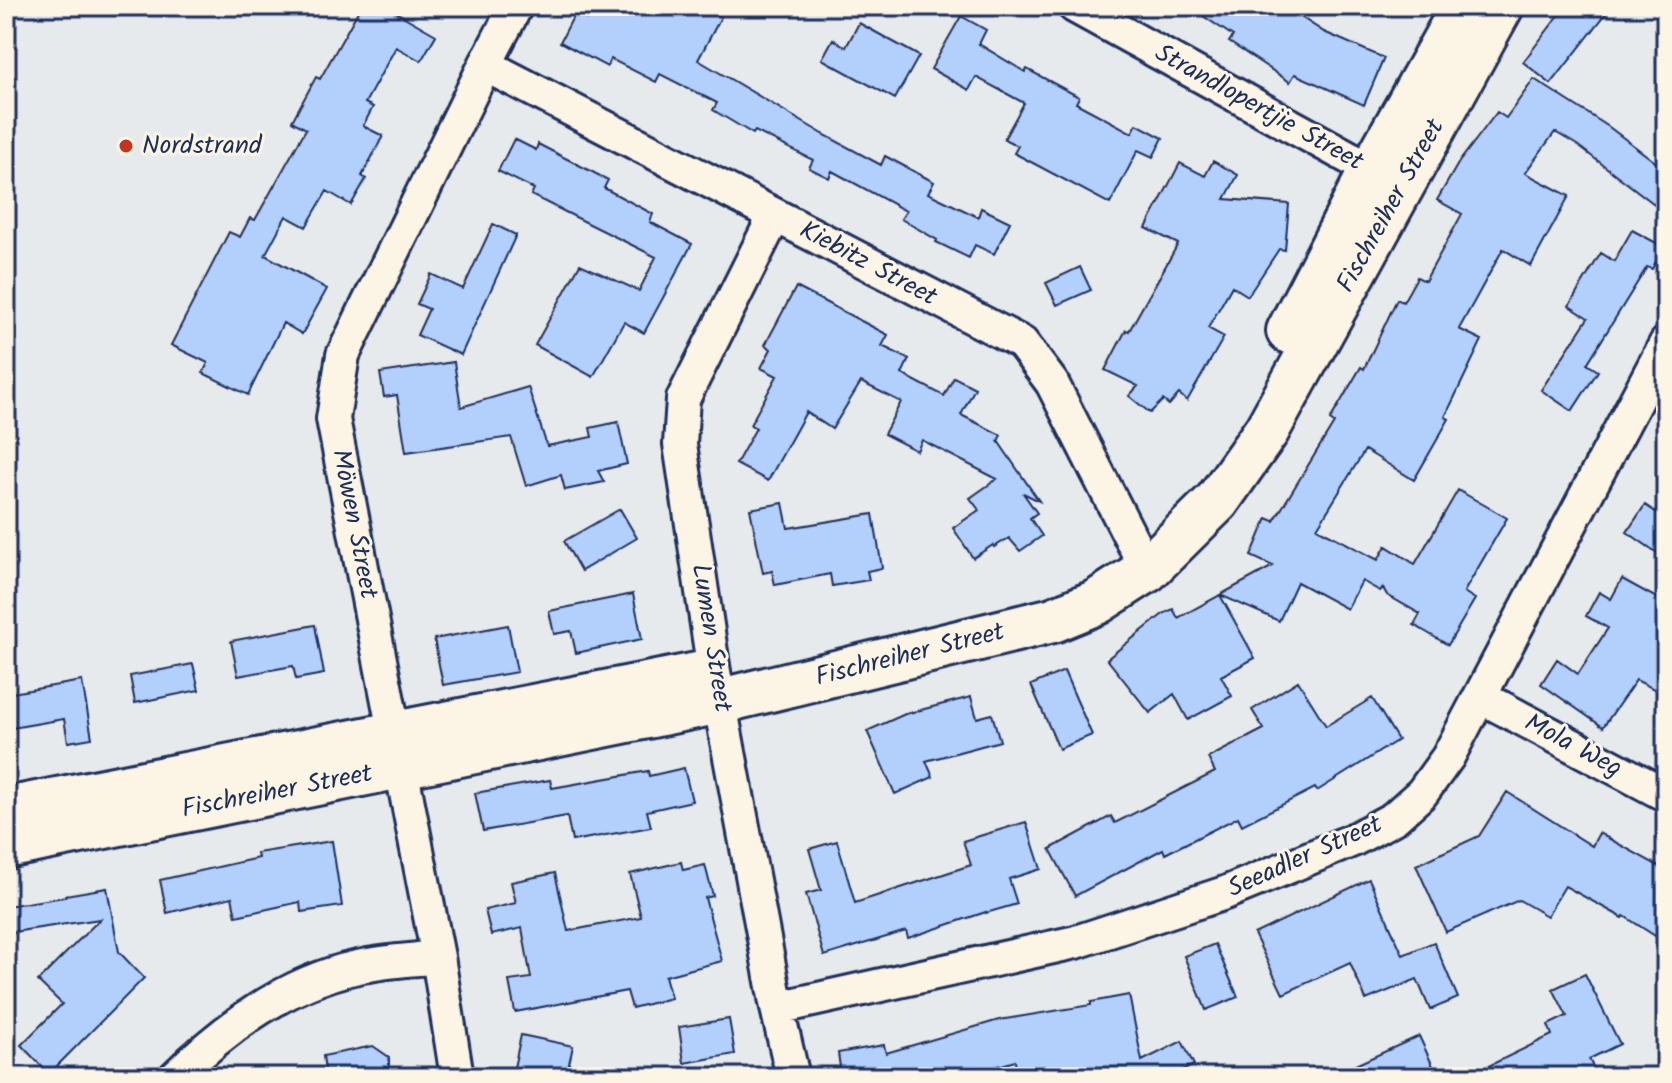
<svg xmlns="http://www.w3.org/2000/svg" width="1672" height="1083" viewBox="0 0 1672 1083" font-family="Kalam,sans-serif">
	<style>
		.building { fill: #b3cffc; stroke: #1b2f5e; stroke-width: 2 }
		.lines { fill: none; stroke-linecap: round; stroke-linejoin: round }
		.street-casing { stroke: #1b2f5e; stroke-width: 38 }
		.secondary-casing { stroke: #1b2f5e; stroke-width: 50 }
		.street { stroke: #fcf5e5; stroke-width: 32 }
		.secondary { stroke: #fcf5e5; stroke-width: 44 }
		.poi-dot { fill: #c8321e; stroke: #fcf5e5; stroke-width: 3 }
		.labels { text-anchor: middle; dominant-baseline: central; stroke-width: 6; stroke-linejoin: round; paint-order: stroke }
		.street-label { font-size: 26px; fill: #1b2f5e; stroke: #fcf5e5 }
		.poi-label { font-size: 26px; fill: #1b2f5e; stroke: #fcf5e5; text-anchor: start }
	</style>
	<rect width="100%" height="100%" fill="#e6eaec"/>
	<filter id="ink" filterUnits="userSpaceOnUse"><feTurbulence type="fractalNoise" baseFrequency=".0125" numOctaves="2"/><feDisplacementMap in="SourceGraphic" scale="16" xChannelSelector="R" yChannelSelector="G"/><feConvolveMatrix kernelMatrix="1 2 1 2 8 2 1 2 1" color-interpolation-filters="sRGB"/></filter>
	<g filter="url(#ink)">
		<path class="building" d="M361,6H385L436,35L421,61L396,47L365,103L373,107L363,126L383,136L362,176L366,179L351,205L327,191L306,227L286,216L265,255L327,289L302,334L283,323L248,395L203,373L208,363L171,345L229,232L240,237L250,218L255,220L306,129L292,121L316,77L320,79Z
			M593,6H700L721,17L698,60L823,134L881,165L885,156L934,182L928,193L978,217L981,208L1010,222L994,254L975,245L969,258L936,242L937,240L901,219L906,211L832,171L829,178L809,168L813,160L755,131L753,134L713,110L717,103L660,74L656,82L611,59L607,67L560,42L575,13L586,19Z
			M1188,6H1284L1324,32L1384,58L1364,105L1295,74L1290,82L1229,42L1233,36Z
			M1566,6H1612L1551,84L1523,62Z
			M961,16L986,30L979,44L1025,72L1027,69L1079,97L1076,103L1132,133L1137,124L1163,138L1153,157L1138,150L1110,204L1014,153L1018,146L1004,139L1024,103L976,77L969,90L931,69Z
			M859,23L919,56L895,99L822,59L833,39L846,47Z
			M1534,79L1609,127L1666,170V213L1577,145L1555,132L1525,173L1569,196L1531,266L1503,249L1459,329L1482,340L1445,417L1449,419L1414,480L1365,450L1317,528L1378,560L1386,546L1415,564L1458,490L1507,518L1464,592L1475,599L1448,645L1414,625L1420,614L1387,595L1383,588L1380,591L1362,581L1347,609L1297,582L1279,621L1220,595L1273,566L1251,556L1267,518L1274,521L1334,423L1330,420L1361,367L1364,369L1397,299L1403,302L1417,277L1425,281L1462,214L1437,200L1459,162L1497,112L1506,118Z
			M514,139L536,150L538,144L608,180L604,188L653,214L650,222L692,244L644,333L624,322L593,377L535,345L580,264L639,291L656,257L531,195L534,189L498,171Z
			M1213,161L1238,175L1225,199L1289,204L1285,250L1279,249L1248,296L1232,286L1208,328L1224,337L1187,401L1179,394L1169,405L1163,400L1150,413L1129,396L1138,386L1105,370L1126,330L1129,331L1178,244L1146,228L1180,163L1205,176Z
			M493,224L516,235L461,355L417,335L429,309L417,304L431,274L463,289Z
			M1632,230L1664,247L1652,269L1647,267L1587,364L1598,371L1572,411L1541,390L1588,318L1569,306L1601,253L1614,261Z
			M1080,267L1091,290L1057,305L1046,283Z
			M796,287L888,335L882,346L909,359L902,374L944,396L954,377L975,388L961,415L1001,435L998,441L1039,501L1023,493L1037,513L1030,518L1042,536L1020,551L1009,538L994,547L993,545L973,558L953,528L979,510L970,498L997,479L922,440L917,451L884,434L901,402L861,382L832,429L806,412L768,481L736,464L756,428L750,425L777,376L761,368L771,349L765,345Z
			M454,362L461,407L528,387L547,446L592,437L590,428L618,422L627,464L598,471L604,482L565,490L561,475L526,486L511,437L406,452L397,395L384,397L380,373Z
			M783,503L788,528L873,514L882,568L867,571L869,580L832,586L830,574L775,585L772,571L763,573L750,509Z
			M1645,505L1666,519V559L1627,532Z
			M620,509L637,538L581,571L564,541Z
			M1622,579L1666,603V695L1636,680L1603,727L1541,684L1557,659L1578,674L1608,628L1586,616L1599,592L1611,599Z
			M633,594L642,639L576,653L571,631L554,634L549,611Z
			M1220,595L1255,658L1221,676L1232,696L1188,720L1174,694L1150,713L1107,659L1163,614L1173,609L1178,618Z
			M315,625L324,674L296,679L293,666L238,676L231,641Z
			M508,625L517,672L443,685L434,639Z
			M193,664L199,690L135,703L130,676Z
			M1064,671L1092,735L1059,749L1031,685Z
			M82,681L92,738L68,742L64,719L6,729V694Z
			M1298,681L1326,726L1372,698L1398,740L1317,791L1315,788L1242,825L1238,817L1165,854L1163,849L1075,896L1050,849L1111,816L1115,823L1215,772L1208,758L1264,729L1252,710Z
			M971,697L977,718L992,714L1000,741L926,761L933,777L895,794L867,731L905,714Z
			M684,768L692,801L647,811L651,827L572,841L567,816L483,831L475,793L550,780L552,788L648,771L649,776Z
			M1507,792L1592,846L1599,833L1666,870V943L1624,916L1623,918L1565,886L1547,916L1519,900L1446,932L1416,865L1479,836Z
			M1026,822L1041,869L1009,879L1017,904L986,913V912L908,938L906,931L824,956L806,894L821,890L809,849L837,841L855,903L971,865L963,841Z
			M332,841L342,906L301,912L300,902L236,916L232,897L167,913L160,880L258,858L257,853Z
			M681,862L683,870L705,865L713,896L705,898L722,961L665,976L671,998L632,1008L627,991L515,1012L509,981L531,978L522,928L491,935L485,910L516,903L511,882L555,873L568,931L641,917L630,874Z
			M1369,879L1403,955L1434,942L1458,998L1430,1010L1417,979L1366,1000L1350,963L1283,994L1254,934Z
			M107,888L119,952L144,978L49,1074L21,1045L62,1004L38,981L100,919L6,933V906L65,897V895Z
			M1215,944L1238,997L1206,1010L1184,956Z
			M1585,974L1620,1044L1589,1059L1598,1077H1466L1552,1035L1548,1025L1567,1016L1553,989Z
			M1129,995L1142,1061L1182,1041L1194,1065L1170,1077H1017L1015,1061L961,1077H827L826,1071L840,1067L838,1053L884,1045L886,1053L999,1020L1091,1005V1002Z
			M729,1019L735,1054L684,1063L679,1027Z
			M521,1035L573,1046L566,1077H512Z
			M1419,1036L1438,1077H1329Z
			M373,1046L389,1057V1077H326L323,1056Z"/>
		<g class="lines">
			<defs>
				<path id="street" d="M1074,6L1390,180
					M485,65L1022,343L1052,383L1147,570
					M775,215L683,399L680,444L714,672L777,1008L793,1077
					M1481,697L1666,795
					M777,1008L1076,942L1225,893L1353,840L1394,818L1422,793L1448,757L1666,343
					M175,1077C226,1027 287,982 358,967C384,961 412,960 438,957
					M457,1077L438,957L333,419L343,355L485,65L516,6"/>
				<path id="secondary" d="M1289,331L1372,170L1464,6
					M6,810L702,674
					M6,846L721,701L1053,620L1097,602L1147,570L1217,501L1267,430L1501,6"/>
			</defs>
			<use href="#street" class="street-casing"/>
			<use href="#secondary" class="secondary-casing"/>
			<use href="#street" class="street"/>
			<use href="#secondary" class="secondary"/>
		</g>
	</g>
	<circle class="poi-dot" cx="126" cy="146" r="8"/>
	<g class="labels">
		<g class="street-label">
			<text transform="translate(1259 108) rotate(29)">Strandlopertjie Street</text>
			<text transform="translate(1391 206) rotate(-61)">Fischreiher Street</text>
			<text transform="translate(868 264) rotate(28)">Kiebitz Street</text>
			<text transform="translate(354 524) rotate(79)">Möwen Street</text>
			<text transform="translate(711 638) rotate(81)">Lumen Street</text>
			<text transform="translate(910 655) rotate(-14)">Fischreiher Street</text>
			<text transform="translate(1573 746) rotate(28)">Mola Weg</text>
			<text transform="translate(277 792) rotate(-11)">Fischreiher Street</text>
			<text transform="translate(1305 857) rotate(-24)">Seeadler Street</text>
		</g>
		<g class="poi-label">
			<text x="142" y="146">Nordstrand</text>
		</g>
	</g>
	<rect width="1672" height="1083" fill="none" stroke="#fcf5e5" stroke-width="32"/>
	<rect x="16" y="16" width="1640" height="1051" fill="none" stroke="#1b2f5e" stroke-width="3" filter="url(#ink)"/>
</svg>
